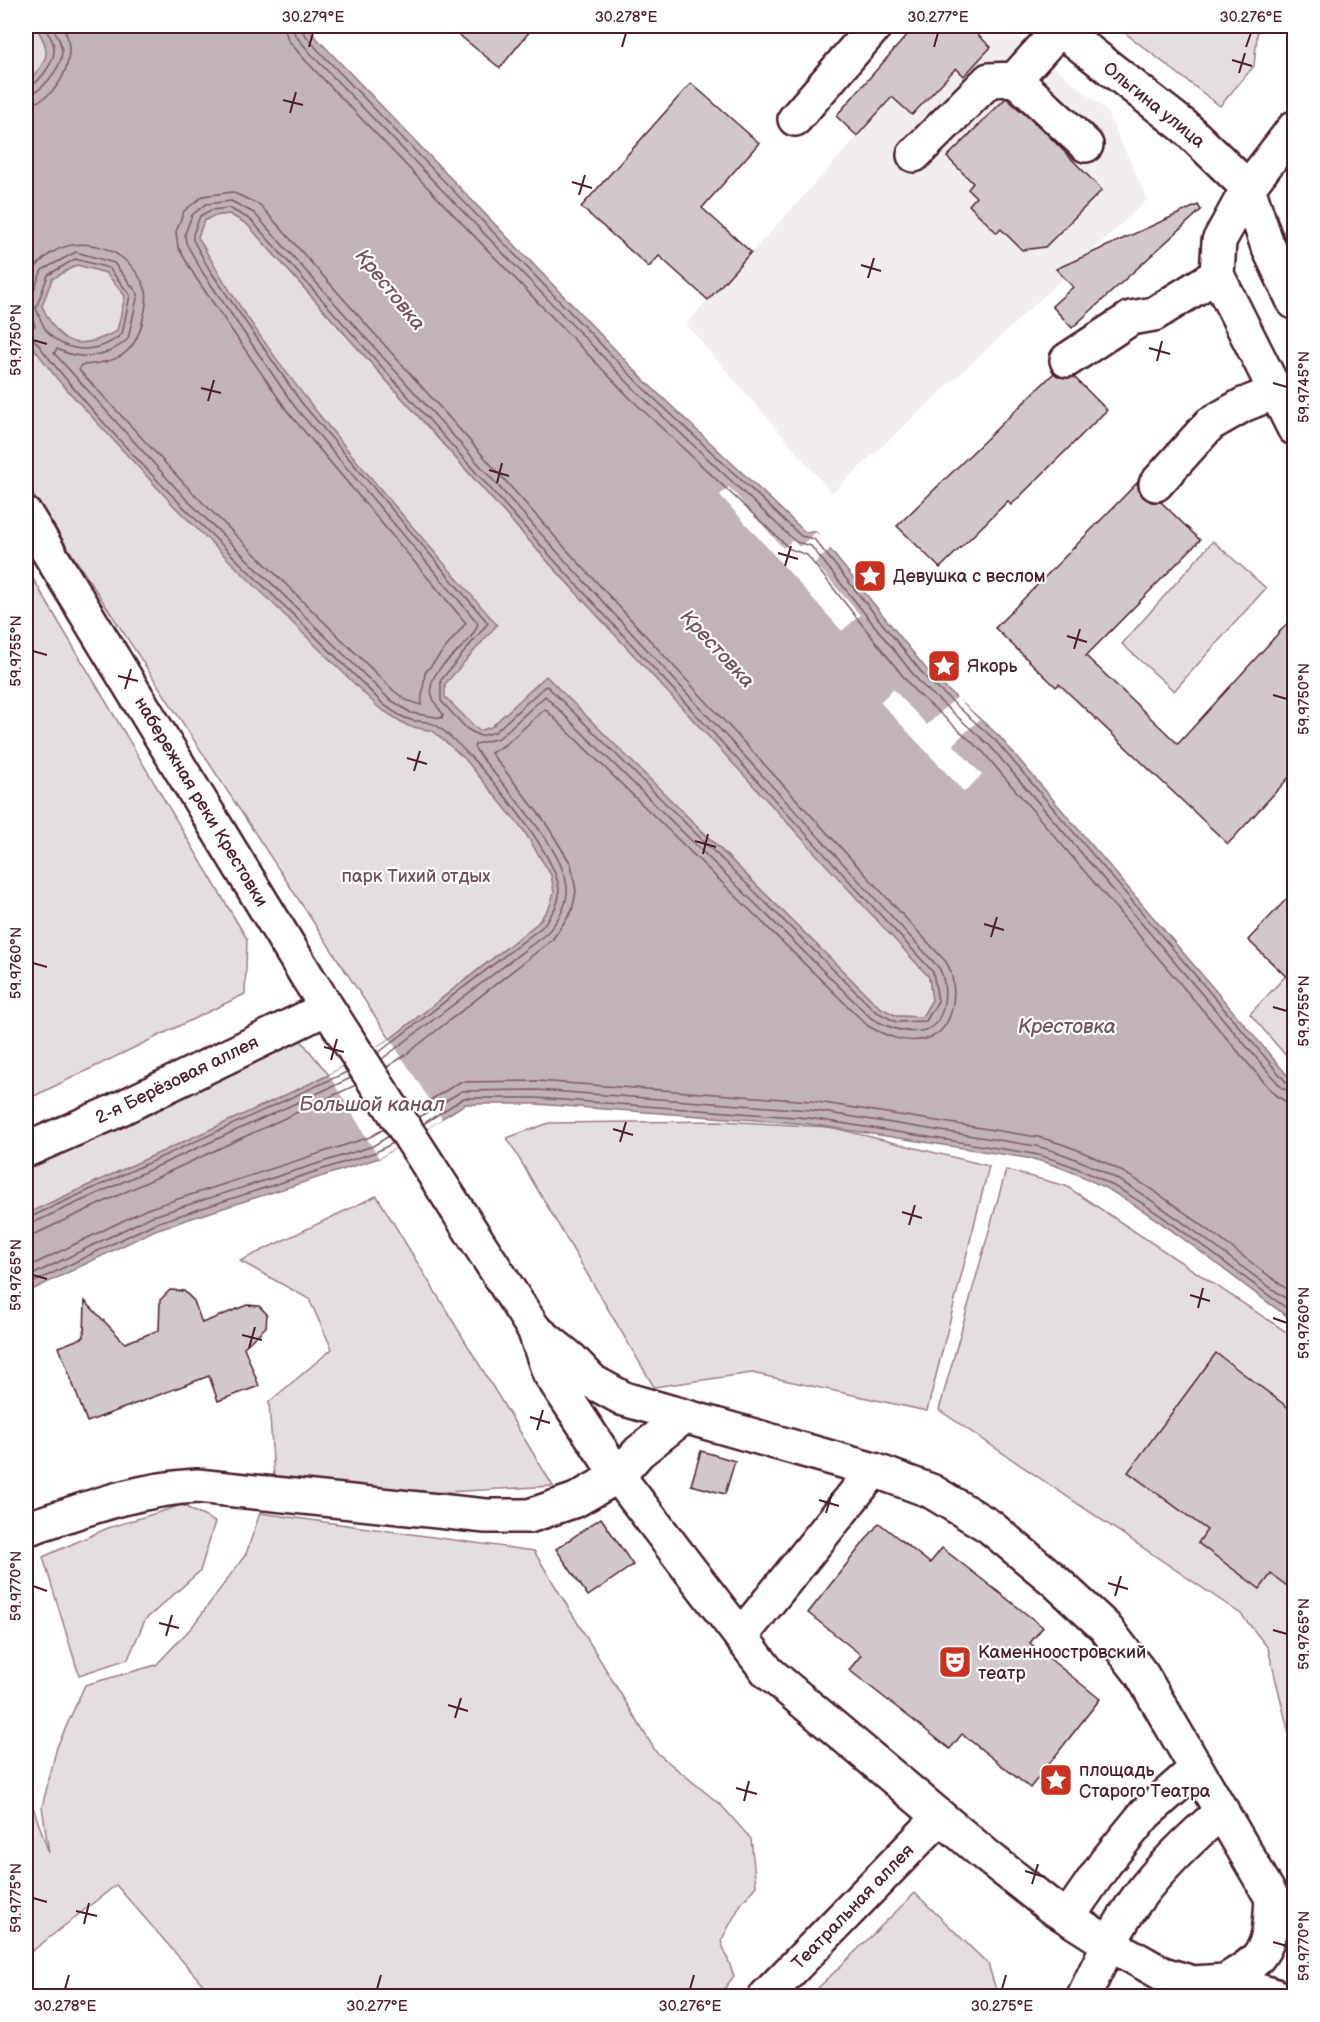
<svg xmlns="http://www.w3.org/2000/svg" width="1320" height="2022" viewBox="0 0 1320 2022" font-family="'Balsamiq Sans',sans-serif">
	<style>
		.built { fill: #f2eeef }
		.green { fill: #e5dee0; stroke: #987e86; stroke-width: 1.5 }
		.water { fill: #c1b3b6; stroke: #91787e; stroke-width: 1.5; fill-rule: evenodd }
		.pier { fill: #fff }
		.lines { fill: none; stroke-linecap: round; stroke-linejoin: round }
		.shore { stroke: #7a5a63; stroke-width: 1.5 }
		.building { fill: #d2c7cb; stroke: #4a1f2b; stroke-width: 1.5 }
		.minor-casing { stroke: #4a1f2b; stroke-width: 38 }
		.minor { stroke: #fff; stroke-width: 33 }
		.ticks { fill: none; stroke: #4a1f2b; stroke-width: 2 }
		.labels { text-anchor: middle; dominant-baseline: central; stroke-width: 4.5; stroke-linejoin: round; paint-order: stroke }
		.street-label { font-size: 18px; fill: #4a1f2b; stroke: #fff }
		.poi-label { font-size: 18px; fill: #4a1f2b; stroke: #fff; text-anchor: start }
		.park-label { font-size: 18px; fill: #714f58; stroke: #fff }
		.water-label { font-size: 20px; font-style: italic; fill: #74535c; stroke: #fff }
		.neatline { fill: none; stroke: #4a1f2b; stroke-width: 2 }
		.ticks-label { font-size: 15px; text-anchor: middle; fill: #4a1f2b }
	</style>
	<rect width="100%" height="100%" fill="#fff"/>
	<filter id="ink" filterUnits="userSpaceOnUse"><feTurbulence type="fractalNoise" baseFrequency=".0167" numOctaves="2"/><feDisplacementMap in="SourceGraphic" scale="12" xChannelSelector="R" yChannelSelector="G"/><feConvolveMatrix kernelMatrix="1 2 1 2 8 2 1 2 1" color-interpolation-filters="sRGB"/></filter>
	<g filter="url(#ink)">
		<path class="built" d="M959,26H1004L1106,110L1148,199L832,493L686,324Z"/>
		<path class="green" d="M26,26H35L46,42L48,52L213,216L229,214L247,224L550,564L876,917L929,977L932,1000L922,1017L897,1016L879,1007L693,822L550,906L538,923L390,1039L26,484Z
			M1116,26H1258L1254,66L1220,106Z
			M1294,219V252L1280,236Z
			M1213,541L1266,588L1174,691L1122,644Z
			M26,567L247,939L245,994L26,1100Z
			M1294,967V1065L1250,1014Z
			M299,1038L329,1075L26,1214V1168L250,1064Z
			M720,1121L830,1127L989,1166L927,1411L752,1373L654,1387L507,1138L549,1123Z
			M1006,1170L1066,1186L1294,1337V1754L1268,1648L1241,1614L939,1410Z
			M376,1196H377L553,1486L430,1493L274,1477L269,1402L332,1349L309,1299L240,1261Z
			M182,1505L215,1522L200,1571L145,1620L128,1659L79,1675L43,1557L108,1528Z
			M260,1513L534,1551L656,1752L722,1806L751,1839L756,1886L741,1904L721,1941L734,1976L719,1996H213L116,1885L26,1956V1787L49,1853L42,1807L57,1747L85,1685L156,1665L192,1627L246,1554Z
			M915,1893L988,1964L998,1996H810Z"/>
		<path class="water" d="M35,26H305L647,383L805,532H816L931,675L999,736L1294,1083V1321C1213,1266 1129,1183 1033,1159L809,1124L536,1104H465L379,1158L155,1230L26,1293V1214L329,1075L390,1039L538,923L550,906L554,892L551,875L524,831L465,759L433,731L408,726L379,708L175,507L58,380L26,338V84C47,61 54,53 35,26ZM229,214L247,224L550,564L929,977L932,1000L922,1017L897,1016L879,1007L546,676L491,727L479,731L445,697V684L497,625C392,501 277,380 198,237L204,221L213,216ZM77,265L106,273L125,296L117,331C78,352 60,346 42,306L52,279Z"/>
		<path class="pier" d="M729,487L783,548L793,540L799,547L816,532L831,548L815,563L860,615L842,631L720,495Z
			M893,689L927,725L957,697L979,720L953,744L982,775L964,792L880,702Z
			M390,1039L442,1119L379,1158L329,1075Z"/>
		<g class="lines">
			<path class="shore" d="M284,26L288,40L305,60L631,399L790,549L807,555L914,690L983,752L1275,1095L1285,1101L1294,1102
				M293,26L295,35L312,55L637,392L796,542L811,546L921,684L990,746L1282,1088L1294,1093
				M301,26L302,31L317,49L642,387L801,536L814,539L927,679L995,740L1287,1083L1294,1086
				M26,88C37,86 54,63 54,51C55,41 48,33 42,26
				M26,95C41,94 61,68 62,53C62,42 57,34 51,26
				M26,104C59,103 81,52 62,26
				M229,208L251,220L554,560L933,972L938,1001L926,1021L896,1022L875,1011L547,686L544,687L495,732L480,736L467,729L441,701V680L488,623L301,402L209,269L193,240V234L200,216L211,210Z
				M75,259L109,268L130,295L122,334C100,353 70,355 49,334C43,328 39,316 36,308L48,275Z
				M26,285C49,225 127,235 146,291C148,301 145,310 143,319C135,356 116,363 81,365L79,370L191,491L394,691L406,700L421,705L425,673L466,623L288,412L196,278L178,247L176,232L184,211L203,196L232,192L260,205L566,549L946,962C960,984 956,1032 926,1039C905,1044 886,1036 868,1026L545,709L506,744L491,753L543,819L571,864L576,891L572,911L552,940L404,1056L387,1067
				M26,328L35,326L28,304L42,270L76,252L114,263L138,294L128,339C107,358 81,361 57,349L54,353L185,498L388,698L411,713L442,718L443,714C405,671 469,657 478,623L295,407L203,273L186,243L185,234L192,215L206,204L231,201L254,213L560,555L939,968C949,984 947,1024 925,1030C907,1035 887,1027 871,1018L545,696L499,738L476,744L474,747C497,782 570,851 567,893C566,909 557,922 546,934L382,1059
				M26,335L33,338C136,472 265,583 383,704C391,710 400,717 411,720C419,722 430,721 437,726C469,748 559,853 559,891C560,905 550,916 542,927L378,1053
				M414,1110L460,1082L537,1081L811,1101L1038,1137C1135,1161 1214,1238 1294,1294
				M419,1117L462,1091L537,1090L810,1110L1036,1146C1134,1170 1212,1250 1294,1304
				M423,1124L464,1098H536L809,1118L1034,1154C1131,1177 1213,1259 1294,1313
				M26,1219L347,1072
				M26,1226L351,1078
				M26,1235L37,1233L356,1085
				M26,1268L147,1209L370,1137L384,1129
				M26,1278L150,1217L373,1146L389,1136
				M26,1286L153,1224L376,1152L393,1143"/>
		</g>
		<path class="building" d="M448,26H534L500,68Z
			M915,26H968L991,47L964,76L956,68L912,115L892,97L857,136L836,116Z
			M691,83L759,143L702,208L751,252L708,300L659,256L649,267L581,207Z
			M1006,98L1045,132L1102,190L1045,247L1022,250L1001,229L997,233L969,205L976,197L968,189L973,183L947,157Z
			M1198,205L1201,210L1072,328L1052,306L1073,287L1056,269Z
			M1054,373L1059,377H1074L1107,410L1011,505L1008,501L940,568L897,526Z
			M1138,482L1143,497L1152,502H1161L1200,540L1086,656L1178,744L1294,616V772L1228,844L1059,684L1056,687L995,628Z
			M1294,891V984L1248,940Z
			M170,1290L184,1291L194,1301L202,1323L247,1305L259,1306L267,1314L266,1327L244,1347L259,1386L218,1401L209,1376L87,1422L59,1347L84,1337L85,1301L125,1343L159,1330L160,1300Z
			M1216,1353L1294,1412V1591L1271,1574L1260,1589L1198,1543L1207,1530L1128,1472Z
			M701,1451L735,1461L725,1494L691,1485Z
			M601,1518L633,1565L588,1596L556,1549Z
			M879,1523L930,1563L942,1548L1043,1627L1030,1643L1100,1699L1030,1788L962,1734L950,1749L849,1670L861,1655L808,1613Z"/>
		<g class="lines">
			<defs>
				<path id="minor" d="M1056,26L1185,127L1248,188L1267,244L1294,302
					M1015,79L1086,145
					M795,119L875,26
					M1294,128L1248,188L1219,241L1217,275L1294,428
					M914,155L989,80L1015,79L1060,29
					M1067,360L1131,318L1154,314L1217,275
					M1156,484L1210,424L1243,405L1275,392
					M26,515L308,978L534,1329L549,1372L618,1476L768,1672L988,1857L1050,1906L1108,1943L1163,1974L1193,1983L1225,1981L1276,1996
					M26,1150L111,1113L327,1008
					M534,1329L570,1358L593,1382L624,1399L874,1470L931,1491L989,1526L1053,1579L1105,1627L1142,1675L1272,1898L1294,1922
					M26,1529C83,1510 136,1489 197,1486L486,1516H529L576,1500L618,1476L639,1452L683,1417
					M741,1636L874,1470
					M1068,1917L1106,1862L1145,1814L1196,1769
					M1225,1981C1269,1956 1269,1947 1272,1898
					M766,1996L939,1818
					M1084,1996C1100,1962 1116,1927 1139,1896C1163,1864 1192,1837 1222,1811"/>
			</defs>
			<use href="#minor" class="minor-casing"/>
			<use href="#minor" class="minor"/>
		</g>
	</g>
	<path class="ticks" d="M309,47L313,33M622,47L626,33M934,47L938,33M1246,47L1251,33M1232,60L1252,66M1239,73L1245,53M283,100L303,105M290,113L296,92M572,182L592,188M579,195L585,175M861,265L881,271M868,278L874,258M33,340L47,344M1149,348L1170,354M1157,361L1162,341M1273,383L1287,387M201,388L221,393M208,401L214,380M489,470L509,476M497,483L502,463M778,553L798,559M785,566L791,546M1067,636L1087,642M1074,649L1080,629M33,651L47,655M118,676L138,681M125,689L131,669M1273,695L1287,699M407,758L427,764M414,771L420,751M695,841L716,847M703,854L708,834M984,924L1004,930M991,937L997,917M33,963L47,967M1273,1007L1287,1011M324,1047L344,1052M331,1060L337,1039M613,1129L633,1135M620,1142L626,1122M902,1212L922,1218M909,1225L915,1205M33,1275L47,1279M1190,1295L1210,1301M1198,1308L1203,1288M1273,1318L1287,1323M242,1335L262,1340M249,1348L255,1327M530,1417L550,1423M537,1430L543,1410M819,1500L839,1506M826,1513L832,1493M1108,1583L1128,1589M33,1586L47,1591M1115,1596L1121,1576M159,1623L179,1628M1273,1630L1287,1634M166,1636L172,1615M448,1705L468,1711M455,1718L461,1698M736,1788L757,1794M744,1801L749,1781M1025,1871L1045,1877M1032,1884L1038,1864M33,1898L47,1902M76,1911L97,1916M84,1924L89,1903M1273,1942L1287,1946M65,1989L69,1975M377,1989L381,1975M690,1989L694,1975M1002,1989L1006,1975"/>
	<defs>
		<symbol id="sight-square" viewBox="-11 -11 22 22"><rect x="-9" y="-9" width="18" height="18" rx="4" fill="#c8321e" stroke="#fff"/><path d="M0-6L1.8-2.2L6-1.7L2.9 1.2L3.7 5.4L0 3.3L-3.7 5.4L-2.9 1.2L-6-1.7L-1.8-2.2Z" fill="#fff"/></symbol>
		<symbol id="theatre-square" viewBox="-11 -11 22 22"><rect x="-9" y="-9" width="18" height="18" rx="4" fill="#c8321e" stroke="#fff"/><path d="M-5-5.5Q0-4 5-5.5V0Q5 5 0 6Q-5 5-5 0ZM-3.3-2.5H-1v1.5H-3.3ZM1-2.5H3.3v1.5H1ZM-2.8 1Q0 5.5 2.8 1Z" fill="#fff"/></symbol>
	</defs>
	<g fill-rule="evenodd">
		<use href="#sight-square" x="851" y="557" width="38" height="38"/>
		<use href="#sight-square" x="925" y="647" width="38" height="38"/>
		<use href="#theatre-square" x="936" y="1643" width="38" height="38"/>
		<use href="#sight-square" x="1037" y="1761" width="38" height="38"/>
	</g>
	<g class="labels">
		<g class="street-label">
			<text transform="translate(1154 105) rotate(39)">Ольгина улица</text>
			<text transform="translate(201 802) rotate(59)">набережная реки Крестовки</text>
			<text transform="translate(177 1080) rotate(-26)">2-я Берёзовая аллея</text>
			<text transform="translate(853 1907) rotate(-46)">Театральная аллея</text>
		</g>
		<g class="poi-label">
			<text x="893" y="576">Девушка с веслом</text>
			<text x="967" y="666">Якорь</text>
			<text x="978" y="1652">Каменноостровский<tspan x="978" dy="21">театр</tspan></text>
			<text x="1079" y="1770">площадь<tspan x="1079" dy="21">Старого Театра</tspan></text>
		</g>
		<g class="park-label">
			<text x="416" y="876">парк Тихий отдых</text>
		</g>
		<g class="water-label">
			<text transform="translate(390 290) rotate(51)">Крестовка</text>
			<text transform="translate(717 649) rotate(47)">Крестовка</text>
			<text x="1067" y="1027">Крестовка</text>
			<text x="372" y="1105">Большой канал</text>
		</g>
	</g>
	<rect width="1320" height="2022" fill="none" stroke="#fff" stroke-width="66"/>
	<rect x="33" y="33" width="1254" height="1956" class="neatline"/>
	<g class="ticks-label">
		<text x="313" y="22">30.279°E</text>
		<text x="626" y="22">30.278°E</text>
		<text x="938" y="22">30.277°E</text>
		<text x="1251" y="22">30.276°E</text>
		<text transform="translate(16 340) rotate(-90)" y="5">59.9750°N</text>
		<text transform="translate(1304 387) rotate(-90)" y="5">59.9745°N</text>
		<text transform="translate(16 651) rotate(-90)" y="5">59.9755°N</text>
		<text transform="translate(1304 699) rotate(-90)" y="5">59.9750°N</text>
		<text transform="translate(16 963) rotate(-90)" y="5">59.9760°N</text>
		<text transform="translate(1304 1011) rotate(-90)" y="5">59.9755°N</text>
		<text transform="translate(16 1275) rotate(-90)" y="5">59.9765°N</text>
		<text transform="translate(1304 1323) rotate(-90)" y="5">59.9760°N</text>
		<text transform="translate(16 1586) rotate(-90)" y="5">59.9770°N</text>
		<text transform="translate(1304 1634) rotate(-90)" y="5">59.9765°N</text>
		<text transform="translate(16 1898) rotate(-90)" y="5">59.9775°N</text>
		<text transform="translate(1304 1946) rotate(-90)" y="5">59.9770°N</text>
		<text x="65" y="2011">30.278°E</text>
		<text x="377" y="2011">30.277°E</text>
		<text x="690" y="2011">30.276°E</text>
		<text x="1002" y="2011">30.275°E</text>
	</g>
</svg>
